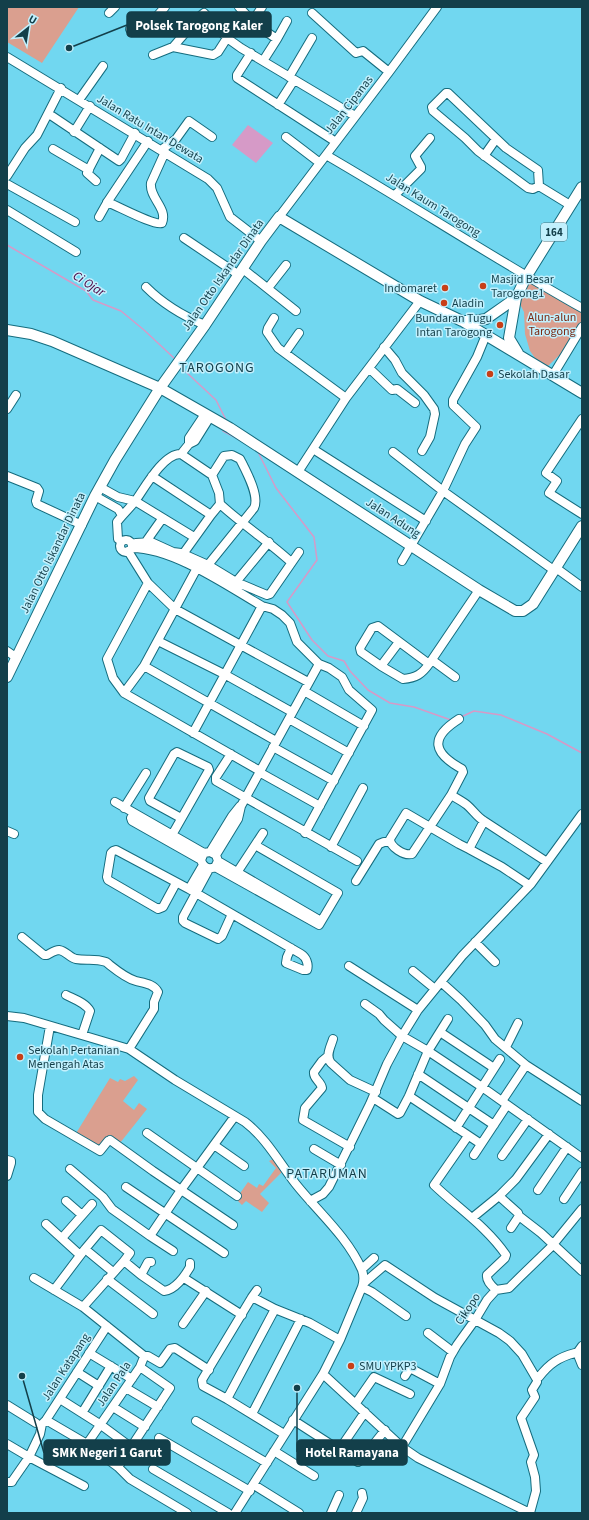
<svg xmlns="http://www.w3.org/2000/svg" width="589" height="1520" viewBox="0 0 589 1520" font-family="'Source Sans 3',sans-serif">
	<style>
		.green { fill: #da9f8f }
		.water { fill: #d69ac7 }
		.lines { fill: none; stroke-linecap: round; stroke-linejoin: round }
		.stream { stroke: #d69ac7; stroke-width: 1.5 }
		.minor-casing { stroke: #156c7e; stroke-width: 10 }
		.major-casing { stroke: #156c7e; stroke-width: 12 }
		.minor { stroke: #fff; stroke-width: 8 }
		.major { stroke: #fff; stroke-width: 10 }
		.poi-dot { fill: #c83f17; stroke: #c2f0fd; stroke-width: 1.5 }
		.labels { text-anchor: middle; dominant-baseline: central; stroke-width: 3; stroke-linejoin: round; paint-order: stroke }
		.shield { fill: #c2f0fd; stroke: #487480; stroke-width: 1 }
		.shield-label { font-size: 11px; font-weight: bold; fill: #133f4a }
		.street-label { font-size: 12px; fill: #133f4a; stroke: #c2f0fd }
		.poi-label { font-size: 12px; fill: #133f4a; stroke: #c2f0fd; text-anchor: start }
		.park-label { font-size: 12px; fill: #7b260f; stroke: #c2f0fd }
		.water-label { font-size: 13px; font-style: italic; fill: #4c0442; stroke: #c2f0fd }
		.quarter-label { font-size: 14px; letter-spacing: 1px; fill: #133f4a; stroke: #c2f0fd }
		.leader { fill: none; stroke: #133f4a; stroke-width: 1.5 }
		.callout-dot { fill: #133f4a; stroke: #c2f0fd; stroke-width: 1.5 }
		.callout { fill: #133f4a; stroke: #133f4a; stroke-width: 1.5 }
		.callout-label { font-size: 13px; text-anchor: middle; font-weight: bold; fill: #fff }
	</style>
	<rect width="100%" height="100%" fill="#71d7f0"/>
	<path class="green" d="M7,7H79L42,63L7,42Z
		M532,278L582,310V327L576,339L548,366L538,362L530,351L525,334L524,312L519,302L522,293Z
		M134,1076L138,1080L123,1101L134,1110L139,1103L147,1109L120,1143L111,1137L99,1149L75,1135L110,1078L118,1082L120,1079L125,1081Z
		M275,1158L282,1172L260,1194L269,1203L262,1212L246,1201L242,1205L236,1199L248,1182L257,1188L259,1184L263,1186L276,1168L269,1161Z"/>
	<path class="water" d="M248,125L273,143L256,163L232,145Z"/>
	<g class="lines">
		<path class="stream" d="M7,245L86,291L93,300L121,311L144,330L175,359
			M186,372L216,400L226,420
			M224,430L223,431L240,440
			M257,450L276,488L314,537L317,560L287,602L312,640L328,656L344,661L350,671L368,690L390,703L414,707L451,720
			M461,717L474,711L501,715L547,734L582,753"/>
		<defs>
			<path id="minor" d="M239,7L256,25L277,39L263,61
				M109,13L115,7
				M312,13L356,53L363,51L389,72
				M252,22L262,7
				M130,29L152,20L158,15L165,7
				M277,39L287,21
				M173,47L199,17L204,13L227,38L241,48L355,116
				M251,53L237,75V78L336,142
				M153,55L173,47L213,55L218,52L227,38
				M7,57L208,179L217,188L230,217L261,241
				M289,77L312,38
				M446,93H448L506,148L538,170L539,186L533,189L528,188L478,151L465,138L433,111L432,107Z
				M79,100L103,66
				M278,105L294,80
				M49,114L119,161L121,159L135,133
				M74,132L90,106
				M286,137L320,163
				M53,149L89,170
				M161,150L176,139L189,121L212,137
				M326,155C412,205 495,259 582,308
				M484,156L496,139
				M7,176L25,148L37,135L61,88
				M96,181L87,173L100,148
				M7,184L75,222
				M539,186L570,205
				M395,195L421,169V167L415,156L430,138
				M107,202C118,206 154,226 162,223C168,208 149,198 151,183L165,152
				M7,210L76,252
				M99,217L108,201L148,141
				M279,217L389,72L437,7
				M184,238L239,275
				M243,269L296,311
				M146,287C163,304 183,316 205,325
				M268,288L286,265
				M274,318L268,328L267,332L278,348L346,398
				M384,347L395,360L402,373L424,395L434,409L435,414L430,437L422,451
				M285,353L299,333
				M369,368L392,390L397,389L415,403
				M553,375L582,327
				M7,409L16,395
				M582,419L546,473L557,481L549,493L582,514
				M189,444V438L205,414
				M313,449L426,521
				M393,452L443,491L555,571
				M181,454L212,475L224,456L232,455L240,459C246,471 260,496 254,508L208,565
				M298,472L346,398L420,301
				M7,476L37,488L39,491L36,501L37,504L82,525
				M152,476L211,515
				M100,487L118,497L135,501L194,537
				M95,496L118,509L122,515
				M220,504C243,525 268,541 291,562
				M120 546a6 6 0 1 1 12 0a6 6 0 1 1-12 0Z
				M122,541L118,539L117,522C123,514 130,508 136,500C145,487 164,453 181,454L189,444L195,441L210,417
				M136,543L151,542L173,552L181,553L208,565L236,582L267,595L270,594L299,552
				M145,543L162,519
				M132,548C173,548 226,585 262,606L273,609L282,615L290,623L297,642L319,664L241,806L238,819L216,855
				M128,551L148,583L175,609L308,682
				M183,554L211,515L220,504L219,493L212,475
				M402,561L443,491L465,444L476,427L453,405V400L477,357L486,335
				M197,568L144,666L124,693L260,771
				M556,568L582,587
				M236,582L269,542
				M158,641L224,674L292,712
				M7,651L17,658
				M432,660L455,677
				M429,664C422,674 416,678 403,679L381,666L361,652L360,648L372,628L378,626L429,664L479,590
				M144,666L276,741
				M381,666L399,642
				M304,691L364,726
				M124,693L113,678L107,659L148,583
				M289,719L349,753
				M193,733L262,606
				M273,747L334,781
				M231,754L216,777V781L357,861
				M259,772L320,806
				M451,795L463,772L462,769C433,753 429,738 459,719
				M115,802L204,853
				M124,808L146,773
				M134,814L131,818L132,821L201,860
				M484,821L469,849L459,844L406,813L390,839C390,847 404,856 412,854L451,795C456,798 462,801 467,805C473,810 477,817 484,821L547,862
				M7,831L14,834
				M305,833L372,710L349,690L342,677L329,668L319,664
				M172,835L209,770L208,767L177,752L174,754L149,798L150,801L181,818
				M331,847L363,788
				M469,849L502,867L529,885
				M210,852L232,816L240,806
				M218,861L321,921
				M215,867L218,861L216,855L210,852L204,853L201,860C203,867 208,870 215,867L319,925L338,893L255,845
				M209,869L183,917V921L185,923L218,939L222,936L232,914
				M238,871L263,833
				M356,881L379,844L384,842H389
				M176,883L163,907L158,909L108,880L107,877L111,853L113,851L116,850L189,889L301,954C306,957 309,964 307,970H303L286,963L287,957L291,948
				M189,889L203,865
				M22,937L44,955H47C51,953 55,950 59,950C66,951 70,958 76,959C87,961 94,958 106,962C115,969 125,978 136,981C144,983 154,984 158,992L154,1002V1009L129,1049
				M475,942L495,962
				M349,966L418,1010
				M413,971L435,989
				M441,982L461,1000L485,1025L495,1039L526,1065
				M66,995C74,999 86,1003 90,1011L82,1035
				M365,1004L379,1014L384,1020L402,1036L428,1051L482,1087L582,1158
				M7,1016L24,1018L129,1049L175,1080L245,1122C266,1138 279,1162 295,1183C317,1211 347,1236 362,1270C364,1276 364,1281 362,1287L340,1340L323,1374L235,1513
				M50,1026L38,1095V1112L45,1119L100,1151L108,1141
				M440,1032L494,1068
				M333,1039C331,1046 325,1056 331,1063L350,1080L376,1092
				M506,1047L518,1023
				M328,1056L322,1061L314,1072C313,1079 321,1081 322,1088L305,1108L303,1120L350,1147
				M418,1074L494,1125
				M409,1096L481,1144
				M373,1098L398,1114L400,1113L409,1096L428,1051L448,1019
				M502,1101L526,1065L582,1101
				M456,1128L500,1059
				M147,1133L237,1196
				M468,1136L434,1185C458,1208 487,1227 506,1255L505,1258L487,1275C486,1281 492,1286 496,1290
				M110,1140L153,1171L233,1225
				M214,1145L244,1166
				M314,1149L341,1165
				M474,1155L507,1105
				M502,1156L528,1119
				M7,1160L11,1161V1163L7,1176
				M70,1169L103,1197L112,1209L150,1236L181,1190L235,1116
				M126,1187L224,1253
				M538,1190L567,1147
				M564,1199L582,1172
				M66,1201L82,1215
				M310,1201L323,1194L329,1187L370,1104L387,1064L402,1036L418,1010L462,956L531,884L582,814
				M519,1216L541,1233L582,1271
				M472,1218L499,1196
				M46,1224L80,1255
				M511,1228L519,1216L518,1213L499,1196L516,1179L549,1134
				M150,1236L173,1251
				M62,1238L92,1204
				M85,1249L101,1230L130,1253L124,1261
				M362,1269L374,1258
				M141,1275L148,1262H151
				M34,1278L83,1307
				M184,1278L242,1315
				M107,1279L153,1314
				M364,1283L385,1265L435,1298L499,1333L510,1341L522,1354L536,1378L539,1377C549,1364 559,1357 575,1353L578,1355L582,1365
				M362,1287L372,1292L406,1316
				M54,1290L85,1249L113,1272
				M252,1297L257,1290
				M183,1324L206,1291
				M428,1333L453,1352
				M89,1353L132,1379
				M577,1353L582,1346
				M144,1356H148L160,1363L170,1349L175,1348L209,1370
				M77,1372L99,1386
				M323,1374L402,1447L418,1458L530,1513
				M405,1376L410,1368L440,1384
				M126,1388L158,1407
				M60,1399L101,1425L132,1448
				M227,1399L275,1309
				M356,1403L374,1377L410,1394
				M7,1405L36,1423
				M113,1407L145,1427
				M82,1413L111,1366
				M252,1414L301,1319
				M46,1420L87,1444L118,1467L130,1479L187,1513
				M293,1420L358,1462L361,1460L385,1430
				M196,1421L267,1463
				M284,1434L227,1399L203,1386L202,1380L252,1297L275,1309L310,1323L340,1340
				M159,1438L250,1491
				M7,1444L29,1457L40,1434L42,1424L46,1420L107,1326
				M87,1444L140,1367L144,1357L143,1355L83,1307L124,1261L141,1275L164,1291C175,1290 185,1276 190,1267V1263
				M402,1447L440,1384L450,1357L457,1345L475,1320L487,1300L496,1290L509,1288L519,1278L551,1247L582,1209
				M339,1450L365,1412
				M274,1451L314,1476
				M118,1467L170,1388L140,1367
				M153,1469L228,1513
				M7,1482H12L13,1480L29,1457L84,1486
				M254,1485L299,1513
				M331,1513L339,1495
				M356,1513L363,1498L362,1493
				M530,1513L536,1491L535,1477L531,1462L534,1455L521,1418L535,1397L532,1390L537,1382V1378"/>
			<path id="major" d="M516,298L509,338L518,353
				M464,322L582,393
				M7,330L31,334L52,341L160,388L230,428L479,590L515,611H523L533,604L582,526
				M7,677L95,496L115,460L160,388L205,325L261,241L279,217L420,301L462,321H474L486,319L516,298L526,277L582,187"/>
		</defs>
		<use href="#minor" class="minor-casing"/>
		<use href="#major" class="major-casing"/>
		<use href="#minor" class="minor"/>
		<use href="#major" class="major"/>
	</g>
	<g class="poi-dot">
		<circle cx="483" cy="286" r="4"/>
		<circle cx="445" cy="288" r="4"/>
		<circle cx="444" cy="303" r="4"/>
		<circle cx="500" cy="325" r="4"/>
		<circle cx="490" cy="374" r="4"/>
		<circle cx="20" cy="1057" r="4"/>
		<circle cx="351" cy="1366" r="4"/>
	</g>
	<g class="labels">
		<rect class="shield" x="541" y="223" width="26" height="18" rx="3"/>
		<g class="shield-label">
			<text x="554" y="232">164</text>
		</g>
		<g class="street-label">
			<text transform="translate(349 105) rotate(-52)">Jalan Cipanas</text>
			<text transform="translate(150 129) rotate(31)">Jalan Ratu Intan Dewata</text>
			<text transform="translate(433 205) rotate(32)">Jalan Kaum Tarogong</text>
			<text transform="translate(223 275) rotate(-55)">Jalan Otto Iskandar Dinata</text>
			<text transform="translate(393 518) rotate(33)">Jalan Adung</text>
			<text transform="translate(53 553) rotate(-64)">Jalan Otto Iskandar Dinata</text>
			<text transform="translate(468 1309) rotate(-56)">Cikopo</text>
			<text transform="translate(66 1367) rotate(-57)">Jalan Katapang</text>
			<text transform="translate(114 1384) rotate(-56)">Jalan Pala</text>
		</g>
		<g class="poi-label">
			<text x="491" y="279">Masjid Besar<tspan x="491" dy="14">Tarogong1</tspan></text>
			<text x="437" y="288" text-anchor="end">Indomaret</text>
			<text x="452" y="303">Aladin</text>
			<text x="492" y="318" text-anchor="end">Bundaran Tugu<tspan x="492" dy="14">Intan Tarogong</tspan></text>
			<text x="498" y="374">Sekolah Dasar</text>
			<text x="28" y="1050">Sekolah Pertanian<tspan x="28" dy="14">Menengah Atas</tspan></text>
			<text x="359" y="1366">SMU YPKP3</text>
		</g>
		<g class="park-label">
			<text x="552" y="317">Alun-alun<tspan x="552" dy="14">Tarogong</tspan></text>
		</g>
		<g class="water-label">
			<text transform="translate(89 284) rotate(33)">Ci Ojar</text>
		</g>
		<g class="quarter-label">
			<text x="217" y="368">TAROGONG</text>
			<text x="327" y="1174">PATARUMAN</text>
		</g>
	</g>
	<path class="leader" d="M69 48L127 25M297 1388L297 1452M22 1376L44 1453"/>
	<g class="callout-dot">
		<circle cx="69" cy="48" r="4"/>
		<circle cx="297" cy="1388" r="4"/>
		<circle cx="22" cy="1376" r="4"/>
	</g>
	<g class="callout">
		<rect x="127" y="12" width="144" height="25" rx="4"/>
		<rect x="297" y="1440" width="110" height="25" rx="4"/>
		<rect x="44" y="1440" width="126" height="25" rx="4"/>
	</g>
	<g class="callout-label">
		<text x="199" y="30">Polsek Tarogong Kaler</text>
		<text x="352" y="1457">Hotel Ramayana</text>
		<text x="107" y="1457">SMK Negeri 1 Garut</text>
	</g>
	<rect width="589" height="1520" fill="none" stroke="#133f4a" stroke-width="16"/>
	<g transform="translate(28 28) rotate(30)" stroke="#c2f0fd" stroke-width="3" paint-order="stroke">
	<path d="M0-3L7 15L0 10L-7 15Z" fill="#133f4a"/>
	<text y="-6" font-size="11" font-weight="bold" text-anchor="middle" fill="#133f4a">U</text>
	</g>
</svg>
